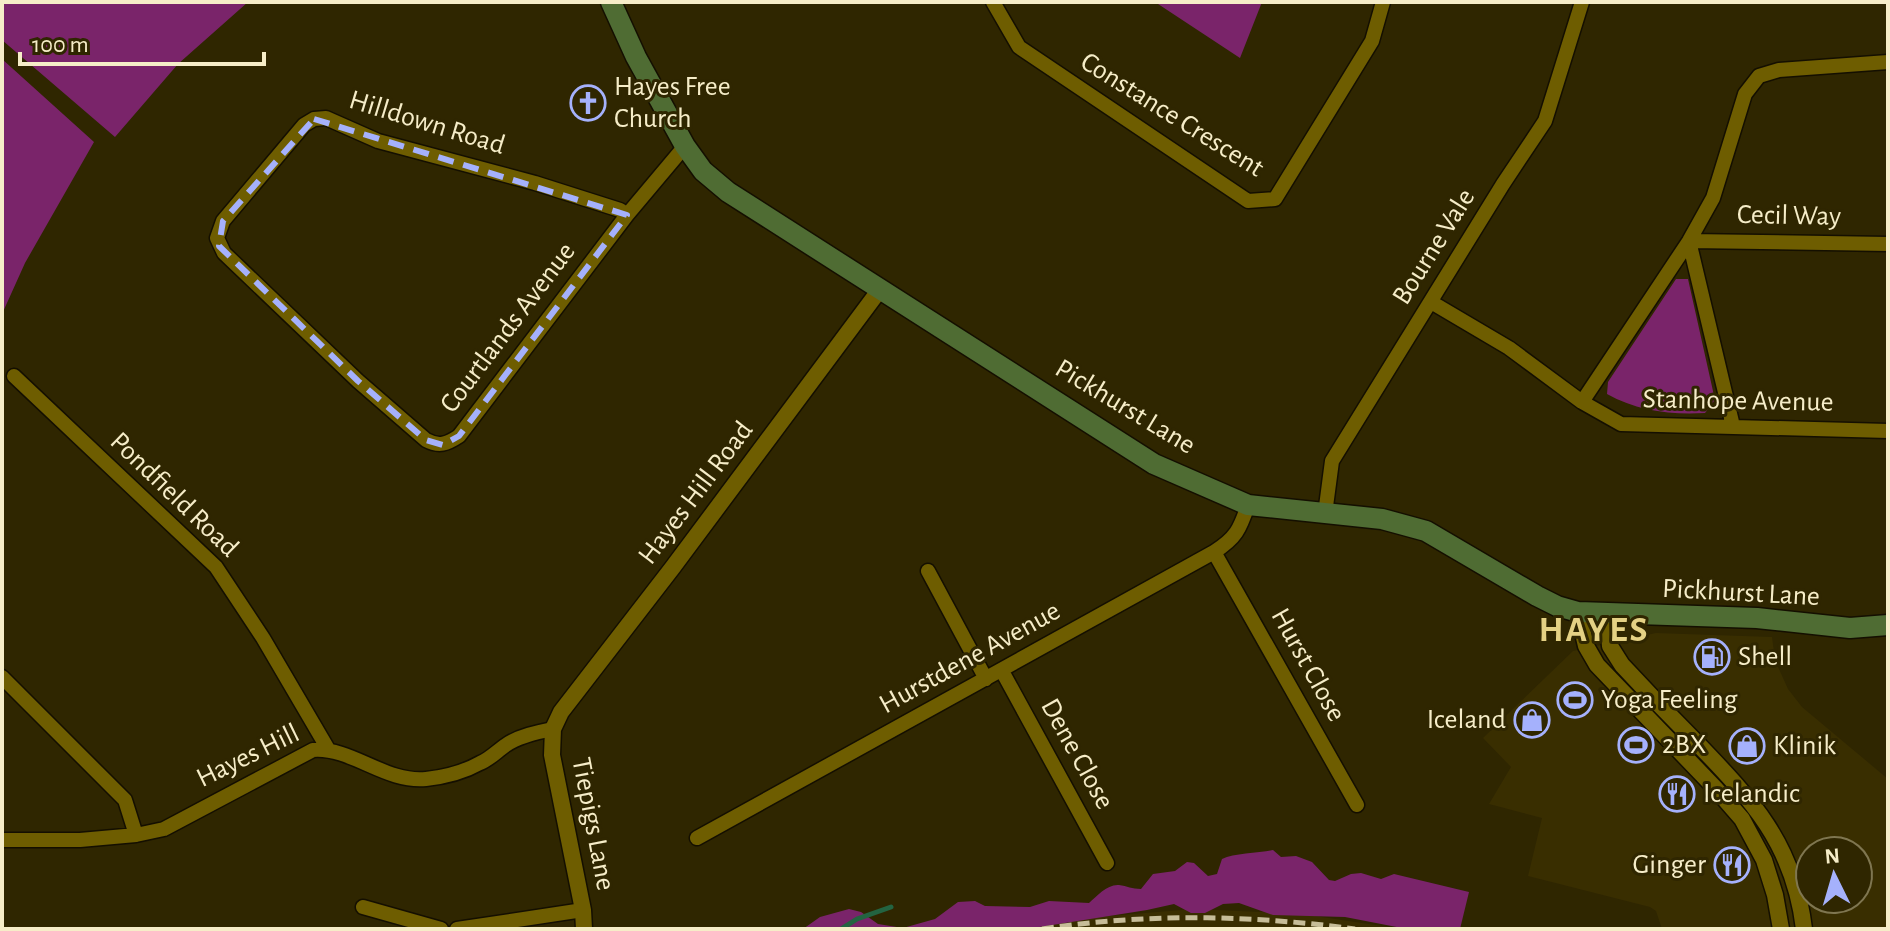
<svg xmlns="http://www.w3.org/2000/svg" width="1890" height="931" viewBox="0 0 1890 931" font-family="'Alegreya Sans',sans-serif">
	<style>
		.built { fill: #392e00; fill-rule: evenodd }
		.green { fill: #7a246a }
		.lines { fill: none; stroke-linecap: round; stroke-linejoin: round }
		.stream { stroke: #236441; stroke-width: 5 }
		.minor-casing { stroke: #140f00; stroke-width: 17 }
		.tertiary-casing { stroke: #140f00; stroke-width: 19 }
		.secondary-casing { stroke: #140f00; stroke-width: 23 }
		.minor { stroke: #6e5d00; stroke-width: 14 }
		.tertiary { stroke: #6e5d00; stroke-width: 16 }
		.secondary { stroke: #4f6c33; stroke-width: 20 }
		.rail { stroke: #c6bd98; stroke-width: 5; stroke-dasharray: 12 6; stroke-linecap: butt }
		.marked { fill: none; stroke: #a5b1fc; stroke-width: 6; stroke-dasharray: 16 10; stroke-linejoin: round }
		.labels { text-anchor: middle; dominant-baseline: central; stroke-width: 6; stroke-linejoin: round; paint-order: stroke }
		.poi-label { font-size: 28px; fill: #f6edc8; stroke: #2f2600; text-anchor: start }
		.street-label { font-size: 28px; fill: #f6edc8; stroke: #2f2600 }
		.district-label { font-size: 36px; font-weight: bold; letter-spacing: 2px; fill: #e4d184; stroke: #2f2600 }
	</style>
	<rect width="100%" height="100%" fill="#2f2600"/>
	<path class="built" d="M1656,633L1772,637L1775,660L1788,689L1802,707L1888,779V929H1662L1656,911L1650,907L1528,876L1542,818L1489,804L1511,767L1483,738L1573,651ZM1810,851H1858V899H1810Z
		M1194,909L1302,914L1402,929H1010L1071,919Z"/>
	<path class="green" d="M2,2H248L178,64L115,137L2,40Z
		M1155,2H1262L1240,58Z
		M2,59L94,142L25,263L2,314Z
		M1676,279H1688L1715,400L1705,413C1671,415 1637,411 1607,394L1608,382Z
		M1273,850L1281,857L1296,856L1312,862L1329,880L1335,881L1351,874L1361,873L1381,879L1394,874L1469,892L1460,929H1407L1345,917L1273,915L1239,903L1223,904L1205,913H1191L1174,904L1147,910L1027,929H803L820,917L849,909L861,912L878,924L903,928L935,919L958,902L975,901L985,906L1030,907L1049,901L1089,903C1097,896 1107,884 1119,885C1127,886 1132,889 1141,889L1153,874L1175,871L1187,862L1194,863L1208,876L1217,874L1222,859C1234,853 1258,853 1273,850Z"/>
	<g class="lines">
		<path class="stream" d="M841,929L857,919L891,907"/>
		<defs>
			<path id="minor" d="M993,2L1019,47L1248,201L1275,199L1372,41L1383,2
				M627,215L620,210L535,183L378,141L326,118L314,119L304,125L223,221L217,238L224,253L358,381L426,440C439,447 447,444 459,436L627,215L685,146
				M1431,302L1509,348L1582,402L1621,424L1888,431
				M14,376L216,567L263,638L328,749
				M1582,402L1689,241L1713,198L1745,94L1759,76L1779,70L1888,62
				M1733,426L1689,241L1888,244
				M1325,514L1332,461L1503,184L1545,121L1582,2
				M1214,552L1357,805
				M928,571L986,679
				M1002,671L1107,863
				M2,677L125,800L136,835
				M697,838L1214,552C1236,538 1240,529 1248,505
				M2,840H80L136,835L164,829L313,750C352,747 385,783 426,779C445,777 464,772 480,763C490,759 497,751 506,745C519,736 538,732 553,729
				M363,907L441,929
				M457,929L583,910"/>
			<path id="tertiary" d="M1578,612L1586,646L1597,665L1715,788L1742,819L1764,860L1775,895L1781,929
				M1607,614L1610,646L1622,665C1646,691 1670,716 1695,741C1752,800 1794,844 1804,929
				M584,929L583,910L552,755L553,729L561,712L673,567L881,288"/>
			<path id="secondary" d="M611,2L636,57L685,146L703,171L728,192L1154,464L1248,505L1382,519L1426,531L1537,596L1557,606L1578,612L1757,618L1850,628L1888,625"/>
		</defs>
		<use href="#minor" class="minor-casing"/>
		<use href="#tertiary" class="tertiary-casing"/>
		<use href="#secondary" class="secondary-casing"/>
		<use href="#minor" class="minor"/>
		<use href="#tertiary" class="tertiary"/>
		<use href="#secondary" class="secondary"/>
		<path class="rail" d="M1042,929C1145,913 1252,915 1355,929"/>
	</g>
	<path class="marked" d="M314,119L627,215L459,436L443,445L426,440L358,381L219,246L223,221Z"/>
	<defs>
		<symbol id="church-ring" viewBox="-11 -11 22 22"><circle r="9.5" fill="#2f2600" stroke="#a5b1fc" stroke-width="1.5"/><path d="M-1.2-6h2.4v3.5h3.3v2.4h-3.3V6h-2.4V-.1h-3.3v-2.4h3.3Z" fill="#a5b1fc"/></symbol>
		<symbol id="fuel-ring" viewBox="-11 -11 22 22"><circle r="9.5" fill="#2f2600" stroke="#a5b1fc" stroke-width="1.5"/><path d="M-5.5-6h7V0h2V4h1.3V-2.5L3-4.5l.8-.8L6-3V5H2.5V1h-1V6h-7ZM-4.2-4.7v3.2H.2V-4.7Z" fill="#a5b1fc"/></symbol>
		<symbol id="stadium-ring" viewBox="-11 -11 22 22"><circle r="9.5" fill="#2f2600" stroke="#a5b1fc" stroke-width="1.5"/><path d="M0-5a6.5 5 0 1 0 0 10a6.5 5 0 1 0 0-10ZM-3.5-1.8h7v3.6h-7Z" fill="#a5b1fc"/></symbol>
		<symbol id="shop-ring" viewBox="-11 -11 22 22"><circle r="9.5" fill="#2f2600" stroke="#a5b1fc" stroke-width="1.5"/><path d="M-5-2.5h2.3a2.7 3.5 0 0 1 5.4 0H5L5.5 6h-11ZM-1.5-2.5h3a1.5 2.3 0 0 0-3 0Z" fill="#a5b1fc"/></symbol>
		<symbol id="restaurant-ring" viewBox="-11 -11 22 22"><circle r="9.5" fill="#2f2600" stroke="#a5b1fc" stroke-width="1.5"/><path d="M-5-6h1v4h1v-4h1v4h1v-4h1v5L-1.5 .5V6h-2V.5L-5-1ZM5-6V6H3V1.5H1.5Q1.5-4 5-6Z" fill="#a5b1fc"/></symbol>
	</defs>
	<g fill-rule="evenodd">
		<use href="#church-ring" x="568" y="83" width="40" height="40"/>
		<use href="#fuel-ring" x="1692" y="637" width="40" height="40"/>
		<use href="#stadium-ring" x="1555" y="680" width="40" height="40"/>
		<use href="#shop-ring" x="1512" y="700" width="40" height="40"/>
		<use href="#stadium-ring" x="1616" y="725" width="40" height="40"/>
		<use href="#shop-ring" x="1727" y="726" width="40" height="40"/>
		<use href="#restaurant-ring" x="1657" y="774" width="40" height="40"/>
		<use href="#restaurant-ring" x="1712" y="845" width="40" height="40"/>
	</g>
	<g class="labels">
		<g class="poi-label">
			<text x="614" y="87">Hayes Free<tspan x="614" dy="32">Church</tspan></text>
			<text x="1738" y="657">Shell</text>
			<text x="1601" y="700">Yoga Feeling</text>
			<text x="1506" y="720" text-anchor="end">Iceland</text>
			<text x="1662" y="745">2BX</text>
			<text x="1773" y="746">Klinik</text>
			<text x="1703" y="794">Icelandic</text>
			<text x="1706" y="865" text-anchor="end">Ginger</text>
		</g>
		<g class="street-label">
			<text transform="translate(1172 115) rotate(32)">Constance Crescent</text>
			<text transform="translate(427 123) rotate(17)">Hilldown Road</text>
			<text transform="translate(1789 216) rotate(1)">Cecil Way</text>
			<text transform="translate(1434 247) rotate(-58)">Bourne Vale</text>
			<text transform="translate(508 328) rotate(-53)">Courtlands Avenue</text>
			<text transform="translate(1738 401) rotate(1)">Stanhope Avenue</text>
			<text transform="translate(1125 407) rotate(31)">Pickhurst Lane</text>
			<text transform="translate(696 493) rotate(-53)">Hayes Hill Road</text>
			<text transform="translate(174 495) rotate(44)">Pondfield Road</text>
			<text transform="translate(1741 593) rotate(3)">Pickhurst Lane</text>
			<text transform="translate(970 658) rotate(-29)">Hurstdene Avenue</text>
			<text transform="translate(1308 665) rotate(61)">Hurst Close</text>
			<text transform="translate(1077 754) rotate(61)">Dene Close</text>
			<text transform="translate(248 756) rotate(-26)">Hayes Hill</text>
			<text transform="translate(593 824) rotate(79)">Tiepigs Lane</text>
		</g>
		<g class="district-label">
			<text x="1594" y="630">HAYES</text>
		</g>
	</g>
	<rect width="1890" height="931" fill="none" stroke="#f6edc8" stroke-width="8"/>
	<g transform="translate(1834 875) rotate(355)"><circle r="38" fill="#2f2600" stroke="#7f7650" stroke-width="2"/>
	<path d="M0-6L14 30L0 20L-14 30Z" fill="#a5b1fc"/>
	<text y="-12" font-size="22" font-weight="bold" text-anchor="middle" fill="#f6edc8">N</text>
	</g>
	<path d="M20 52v12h244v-12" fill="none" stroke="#f6edc8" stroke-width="4"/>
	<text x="32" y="52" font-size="24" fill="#f6edc8" stroke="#2f2600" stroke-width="6" paint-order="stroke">100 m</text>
</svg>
